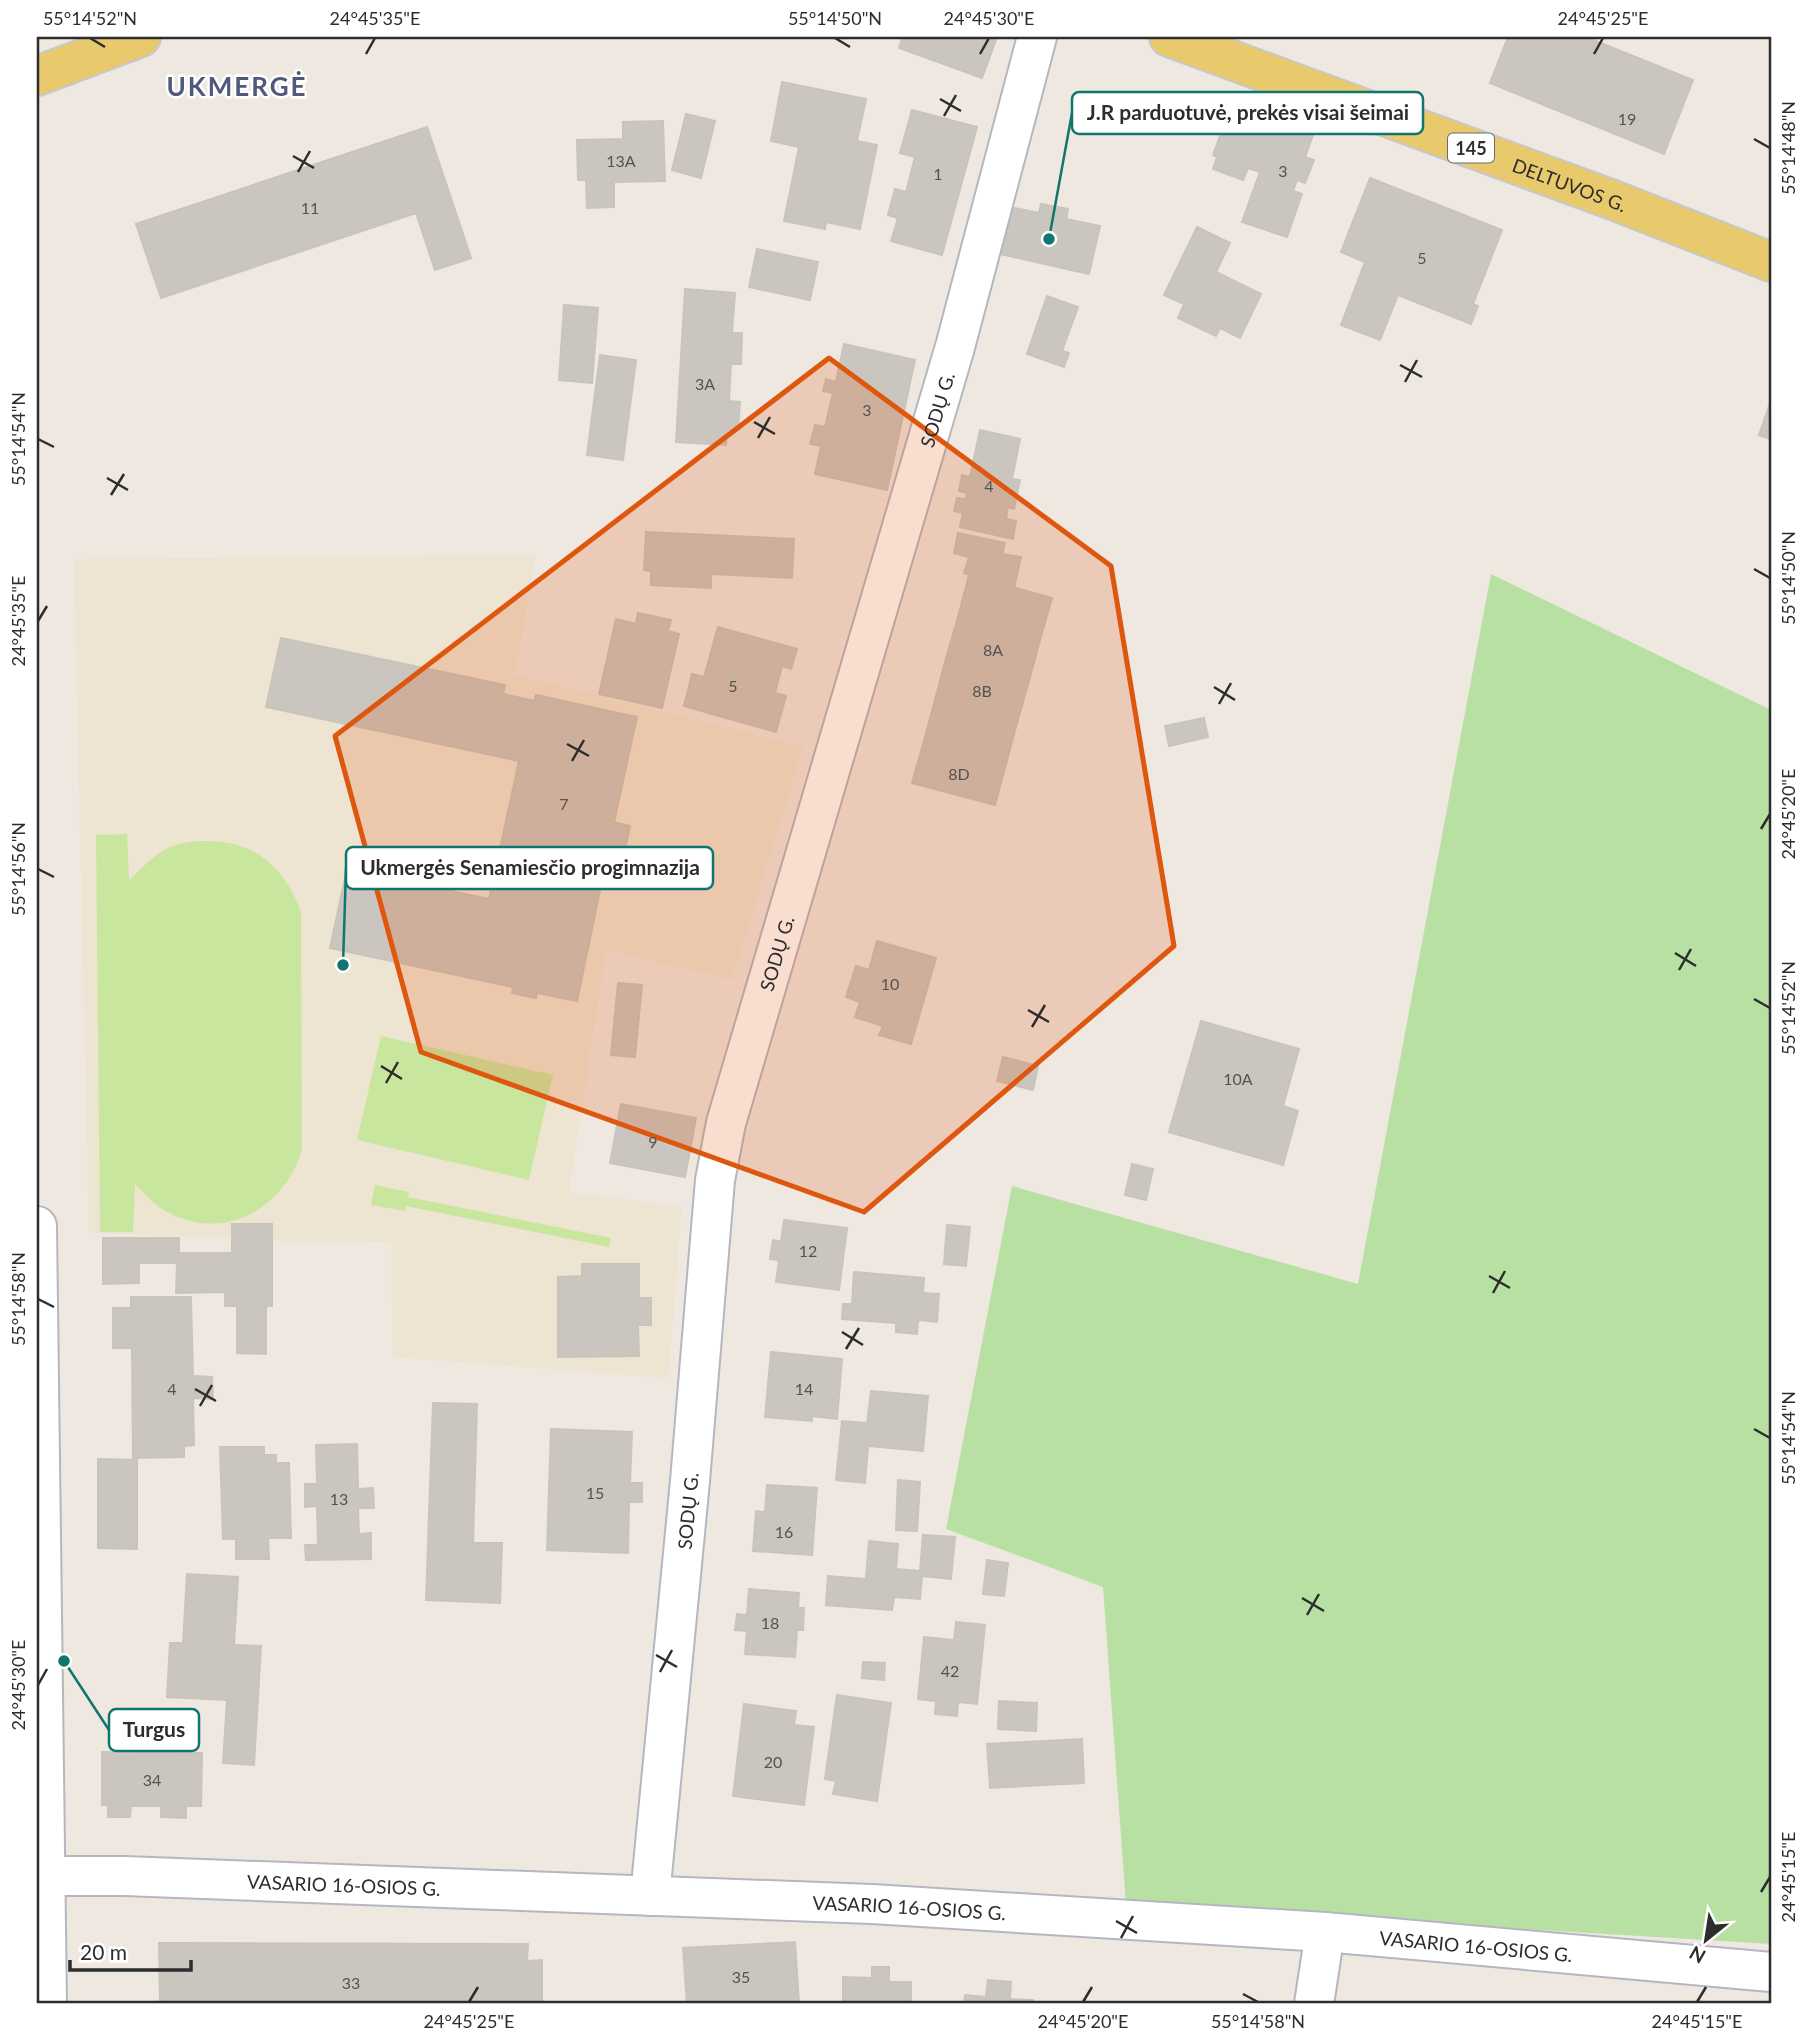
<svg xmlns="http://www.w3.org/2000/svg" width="1808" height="2041" viewBox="0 0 1808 2041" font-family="Lato,sans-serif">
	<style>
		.education { fill: #eee4d2 }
		.green { fill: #b8e0a2 }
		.pitch { fill: #c9e69f }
		.building { fill: #cac6bf; stroke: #c9c4bb; stroke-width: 2 }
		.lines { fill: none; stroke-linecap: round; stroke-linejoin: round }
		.minor-casing { stroke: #b4b7c0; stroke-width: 42 }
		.major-casing { stroke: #c8c8c8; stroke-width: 42 }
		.minor { stroke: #fff; stroke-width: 38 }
		.major { stroke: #e8ca6c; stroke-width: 38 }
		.marked { fill: #df570e; fill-opacity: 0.2; stroke: #df570e; stroke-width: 5; stroke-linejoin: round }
		.ticks { fill: none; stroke: #2d2d2d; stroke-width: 2.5 }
		.labels { text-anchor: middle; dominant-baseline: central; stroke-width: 5; stroke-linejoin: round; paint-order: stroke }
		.number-label { font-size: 16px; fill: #545352 }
		.shield { fill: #fff; stroke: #6c6c6c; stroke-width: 2 }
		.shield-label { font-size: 18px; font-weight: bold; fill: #2d2d2d }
		.street-label { font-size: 19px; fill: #2d2d2d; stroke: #fff }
		.district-label { font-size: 26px; font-weight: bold; letter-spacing: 2px; fill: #50587c; stroke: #fff }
		.leader { fill: none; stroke: #0f766e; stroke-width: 2.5 }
		.callout-dot { fill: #0f766e; stroke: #fff; stroke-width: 2.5 }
		.callout { fill: #fff; stroke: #0f766e; stroke-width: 2.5 }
		.callout-label { font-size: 21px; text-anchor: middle; font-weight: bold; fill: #2d2d2d }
		.neatline { fill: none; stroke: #2d2d2d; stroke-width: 2.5 }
		.ticks-label { font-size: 18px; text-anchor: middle; fill: #2d2d2d }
	</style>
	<rect width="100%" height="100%" fill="#eee8e1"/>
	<path class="education" d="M536,555L515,675L803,747L732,980L606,950L569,1192L682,1207L668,1378L393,1357L391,1242L272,1241V1224H232V1238L89,1233L74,559Z"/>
	<path class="green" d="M1491,574L1771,710V1944L1126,1905L1103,1587L946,1529L1012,1186L1358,1284Z"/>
	<path class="pitch" d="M127,834L129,881C141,869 151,857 166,849C179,842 193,841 208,841C257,842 283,867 301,911L302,1150C284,1208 226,1243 167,1212C154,1205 145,1194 135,1184L133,1232H100L96,835Z
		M381,1036L553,1075L529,1180L357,1140Z
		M375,1185L409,1192L408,1197L611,1238L609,1247L406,1206L405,1211L371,1205Z"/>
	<path class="building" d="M903,37H997L982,78L899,48Z
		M1508,37H1586L1693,80L1664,154L1490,83Z
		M782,82L866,99L857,141L877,145L860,229L826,222L825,229L784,221L799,147L771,141Z
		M1232,103L1314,132L1305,157L1314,160L1305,183L1297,180L1293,191L1302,194L1287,237L1242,222L1260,172L1248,168L1243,180L1213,169L1217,157L1213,155Z
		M912,110L977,127L942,255L891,241L898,218L888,215L895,189L906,192L915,157L900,153Z
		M686,114L715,121L701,178L672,170Z
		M663,121L665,181L614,182V207L587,208L586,180H578L577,140L623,139V122Z
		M427,127L452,201L161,298L136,224Z
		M1370,178L1502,230L1473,304L1478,306L1471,324L1398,295L1380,340L1341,325L1365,262L1341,252Z
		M452,201L471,258L435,270L416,213Z
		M1041,204L1068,209L1066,219L1100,226L1089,274L1000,254L1010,207L1039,213Z
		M1197,227L1230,243L1216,272L1261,294L1240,338L1220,328L1216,336L1178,318L1184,304L1164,295Z
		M757,249L818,262L810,300L749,287Z
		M685,289L735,293L732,333H742L741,364H731L729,401L740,402L738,430H727L726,445L676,442Z
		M1047,296L1078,307L1062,351L1069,353L1064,367L1027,354Z
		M564,305L598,308L592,383L559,380Z
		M844,344L915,360L887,490L815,474L821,446L810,444L815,425L825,427L833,393L823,391L826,379L836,382Z
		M600,355L636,360L623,460L587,455Z
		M1771,400V439L1759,435Z
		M980,430L1020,439L1012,479L1020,480L1014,509L1008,507L1006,519L1016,521L1013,539L960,527L963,513L954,511L957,498L966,499L967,493L959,491L962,475L970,477Z
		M646,532L794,539L792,578L711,574V588L651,585V571L644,570Z
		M958,533L1005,543L1002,554L1021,557L1014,588L964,573L969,557L954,553Z
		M969,575L1052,598L1040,640L958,617Z
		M638,613L671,620L668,631L679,634L662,708L599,694L616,619L636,624Z
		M958,617L1040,640L1029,681L946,658Z
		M718,627L797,649L791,669L782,666L775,693L786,696L776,732L684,706L692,674L704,677Z
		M281,638L505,685L503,694L534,701L536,695L637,717L614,822L630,826L619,880L603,876L577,1001L537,993L536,998L512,993L513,987L330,948L347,869L489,899L519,761L266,707Z
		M946,658L1029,681L1017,723L935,700Z
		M935,700L1017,723L1006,764L924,741Z
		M1204,718L1208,737L1169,746L1165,726Z
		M924,741L1006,764L995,805L912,783Z
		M877,941L936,958L911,1044L879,1035L883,1026L855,1017L860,1002L846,997L856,966L869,970Z
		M618,983L642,985L635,1057L611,1055Z
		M1201,1021L1299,1049L1283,1106L1298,1111L1283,1165L1169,1132Z
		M1003,1057L1038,1066L1033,1090L997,1081Z
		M621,1104L696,1118L685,1177L610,1163Z
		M1132,1164L1153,1169L1146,1200L1125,1195Z
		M784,1220L847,1228L839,1290L776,1282L779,1260L770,1259L773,1240L781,1242Z
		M232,1224H272V1306H266V1354L237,1353V1306H225V1292L176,1293L177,1263H139V1283L103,1284V1238H179V1253H232Z
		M947,1225L970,1227L966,1266L944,1264Z
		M582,1264H639V1298H651V1325H638L639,1356L558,1357V1277L582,1276Z
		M854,1272L924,1278L923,1293L939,1294L937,1322L918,1320L917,1334L896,1332V1323L842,1319L843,1304H852Z
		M131,1297H191L193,1376L212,1377L213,1399L193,1398L194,1445L184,1446V1457L133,1458L132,1348H113V1308H131Z
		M771,1352L842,1359L837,1419L812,1416V1421L765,1417Z
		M871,1391L928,1396L923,1451L868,1446L865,1483L836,1480L842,1421L867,1423Z
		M433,1403L477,1404L473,1543H502L500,1603L426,1600Z
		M551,1429L632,1432L630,1483H642V1502H629L628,1553L547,1550Z
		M357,1444L358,1489L373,1488L374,1508H358L359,1534L371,1533V1559L306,1560L305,1545H318L317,1506L305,1507V1484H317L316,1445Z
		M220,1447H264V1455H276V1463H289L291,1538H268L269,1559H236V1539H223Z
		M98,1459L137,1460V1549L98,1548Z
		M898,1480L920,1482L917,1531L896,1530Z
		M767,1485L817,1488L812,1555L753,1551L756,1511L765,1512Z
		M923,1535L955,1537L951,1579L922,1576L920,1599L894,1597L892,1610L826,1605L828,1576L866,1579L869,1541L898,1544L896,1569L920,1571Z
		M987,1560L1008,1563L1004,1596L983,1594Z
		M187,1574L238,1577L234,1645L261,1646L254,1765L223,1763L227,1700L167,1697L170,1643H183Z
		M749,1589L799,1593L798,1608H804L803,1630H797L795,1657L745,1654L747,1631L735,1630L737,1614L747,1615Z
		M956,1622L985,1625L977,1704L958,1702L957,1716L935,1714L936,1701L918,1699L924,1637L954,1640Z
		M863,1662L885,1663L884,1680L862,1678Z
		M837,1695L891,1703L877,1801L833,1794L836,1781L825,1779Z
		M999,1701L1037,1703L1036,1731L998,1729Z
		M744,1704L796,1711L794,1725L814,1727L804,1805L733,1796Z
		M1082,1739L1084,1783L990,1788L987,1744Z
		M102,1752L202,1753L201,1806H186V1818L161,1817V1806H131L130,1817H108V1805H102Z
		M795,1942L799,2004H687L683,1948Z
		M159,1943L528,1944L527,1961L542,1960V2004H160Z
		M872,1967H889V1982H911V2004H843V1977L872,1978Z
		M988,1980L1011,1982L1010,1999L1033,2000V2004H964L965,1995L986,1997Z"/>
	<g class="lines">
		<defs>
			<g id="minor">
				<path d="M37,1226L47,2004"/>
				<path id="s1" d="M46,1876H124L872,1904L1325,1932L1771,1972"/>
				<path id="s2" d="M650,1896L690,1481L715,1180L726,1123L955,347L1037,37"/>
				<path d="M1314,2004L1325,1932"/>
			</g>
			<g id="major">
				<path id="s3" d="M1169,37L1613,200L1771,262"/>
				<path d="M37,76L141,37"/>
			</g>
		</defs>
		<use href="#minor" class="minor-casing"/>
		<use href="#major" class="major-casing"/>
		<use href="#minor" class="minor"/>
		<use href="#major" class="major"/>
	</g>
	<path class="marked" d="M829,358L1111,566L1174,946L864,1212L421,1052L335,736Z"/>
	<path class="ticks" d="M90,38L105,47M835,38L850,47M366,54L375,38M980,54L989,38M1594,54L1603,38M940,99L961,111M944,116L956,95M1754,139L1770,148M293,156L314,168M298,172L310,151M1400,365L1422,377M1405,382L1417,360M754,422L775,434M758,438L770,417M38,439L54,447M107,478L128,490M111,495L124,474M1754,569L1770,578M38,621L47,606M1214,687L1235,700M1219,704L1231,683M567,744L589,756M572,761L584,740M1761,829L1770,814M38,869L54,877M1675,953L1696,966M1679,970L1691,949M1754,999L1770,1008M1028,1010L1049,1022M1032,1027L1045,1005M381,1066L402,1079M386,1083L398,1062M1489,1276L1510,1288M1493,1293L1505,1271M38,1299L54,1307M842,1332L863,1345M846,1349L859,1328M195,1389L216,1401M200,1406L212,1385M1754,1429L1770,1438M1302,1598L1324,1611M1307,1615L1319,1594M656,1655L677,1667M660,1672L672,1650M38,1685L47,1669M1761,1892L1770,1877M1116,1921L1137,1933M1121,1938L1133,1916M1243,1994L1258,2002M469,2002L478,1987M1083,2002L1092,1987M1697,2002L1706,1987"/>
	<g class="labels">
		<g class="number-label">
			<text x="1627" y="118">19</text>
			<text x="621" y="160">13A</text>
			<text x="1283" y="170">3</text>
			<text x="938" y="173">1</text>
			<text x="310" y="207">11</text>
			<text x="1422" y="257">5</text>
			<text x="705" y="383">3A</text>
			<text x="867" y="409">3</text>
			<text x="989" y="485">4</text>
			<text x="993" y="649">8A</text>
			<text x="733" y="685">5</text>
			<text x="982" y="690">8B</text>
			<text x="959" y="773">8D</text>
			<text x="564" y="803">7</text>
			<text x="890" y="983">10</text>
			<text x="1238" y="1078">10A</text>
			<text x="653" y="1141">9</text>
			<text x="808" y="1250">12</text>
			<text x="172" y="1388">4</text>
			<text x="804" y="1388">14</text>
			<text x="595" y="1492">15</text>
			<text x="339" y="1498">13</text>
			<text x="784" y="1531">16</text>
			<text x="770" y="1622">18</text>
			<text x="950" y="1670">42</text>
			<text x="773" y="1761">20</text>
			<text x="152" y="1779">34</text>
			<text x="741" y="1976">35</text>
			<text x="351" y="1982">33</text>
		</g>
		<rect class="shield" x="1448" y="133.5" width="46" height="29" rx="5"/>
		<g class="shield-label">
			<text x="1471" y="148">145</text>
		</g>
		<g class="street-label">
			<text stroke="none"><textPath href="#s3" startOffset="427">DELTUVOS G.</textPath></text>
			<text stroke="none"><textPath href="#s2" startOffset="1521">SODŲ G.</textPath></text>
			<text stroke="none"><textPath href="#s2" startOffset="954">SODŲ G.</textPath></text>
			<text stroke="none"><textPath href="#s2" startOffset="387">SODŲ G.</textPath></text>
			<text stroke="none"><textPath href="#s1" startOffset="298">VASARIO 16-OSIOS G.</textPath></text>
			<text stroke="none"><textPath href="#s1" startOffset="864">VASARIO 16-OSIOS G.</textPath></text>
			<text stroke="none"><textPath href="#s1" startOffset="1432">VASARIO 16-OSIOS G.</textPath></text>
		</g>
		<g class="district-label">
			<text x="237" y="86">UKMERGĖ</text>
		</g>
	</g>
	<path class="leader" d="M1049 239L1072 113M343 965L346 868M64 1661L109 1730"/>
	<g class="callout-dot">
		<circle cx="1049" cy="239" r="7"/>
		<circle cx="343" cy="965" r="7"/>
		<circle cx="64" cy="1661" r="7"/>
	</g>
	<g class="callout">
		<rect x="1072" y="92" width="351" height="42" rx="7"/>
		<rect x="346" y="847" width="367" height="42" rx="7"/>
		<rect x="109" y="1709" width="90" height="42" rx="7"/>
	</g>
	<g class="callout-label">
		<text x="1248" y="120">J.R parduotuvė, prekės visai šeimai</text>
		<text x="530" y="875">Ukmergės Senamiesčio progimnazija</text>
		<text x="154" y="1737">Turgus</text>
	</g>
	<rect width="1808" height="2041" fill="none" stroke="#ffffff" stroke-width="77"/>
	<g transform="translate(1706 1940) rotate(210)" stroke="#ffffff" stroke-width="5" paint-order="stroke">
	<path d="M0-5L12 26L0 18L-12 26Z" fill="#2d2d2d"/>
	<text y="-10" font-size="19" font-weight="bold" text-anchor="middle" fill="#2d2d2d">N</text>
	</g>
	<path d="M70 1960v10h121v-10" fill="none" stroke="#2d2d2d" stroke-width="3.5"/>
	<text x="80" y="1960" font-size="21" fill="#2d2d2d" stroke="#ffffff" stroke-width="5" paint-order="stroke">20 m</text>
	<rect x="38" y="38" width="1732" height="1964" class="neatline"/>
	<g class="ticks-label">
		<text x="90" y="25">55°14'52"N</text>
		<text x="375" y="25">24°45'35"E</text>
		<text x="835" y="25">55°14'50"N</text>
		<text x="989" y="25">24°45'30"E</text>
		<text x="1603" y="25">24°45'25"E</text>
		<text transform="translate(1789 148) rotate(-90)" y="6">55°14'48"N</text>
		<text transform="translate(19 439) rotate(-90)" y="6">55°14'54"N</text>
		<text transform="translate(1789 578) rotate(-90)" y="6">55°14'50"N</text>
		<text transform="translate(19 621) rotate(-90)" y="6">24°45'35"E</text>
		<text transform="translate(1789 814) rotate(-90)" y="6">24°45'20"E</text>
		<text transform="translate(19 869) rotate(-90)" y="6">55°14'56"N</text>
		<text transform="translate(1789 1008) rotate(-90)" y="6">55°14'52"N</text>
		<text transform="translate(19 1299) rotate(-90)" y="6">55°14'58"N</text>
		<text transform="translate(1789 1438) rotate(-90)" y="6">55°14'54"N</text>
		<text transform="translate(19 1685) rotate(-90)" y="6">24°45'30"E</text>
		<text transform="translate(1789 1877) rotate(-90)" y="6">24°45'15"E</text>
		<text x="469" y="2028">24°45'25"E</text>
		<text x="1083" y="2028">24°45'20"E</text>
		<text x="1258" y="2028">55°14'58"N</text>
		<text x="1697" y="2028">24°45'15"E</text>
	</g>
</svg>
